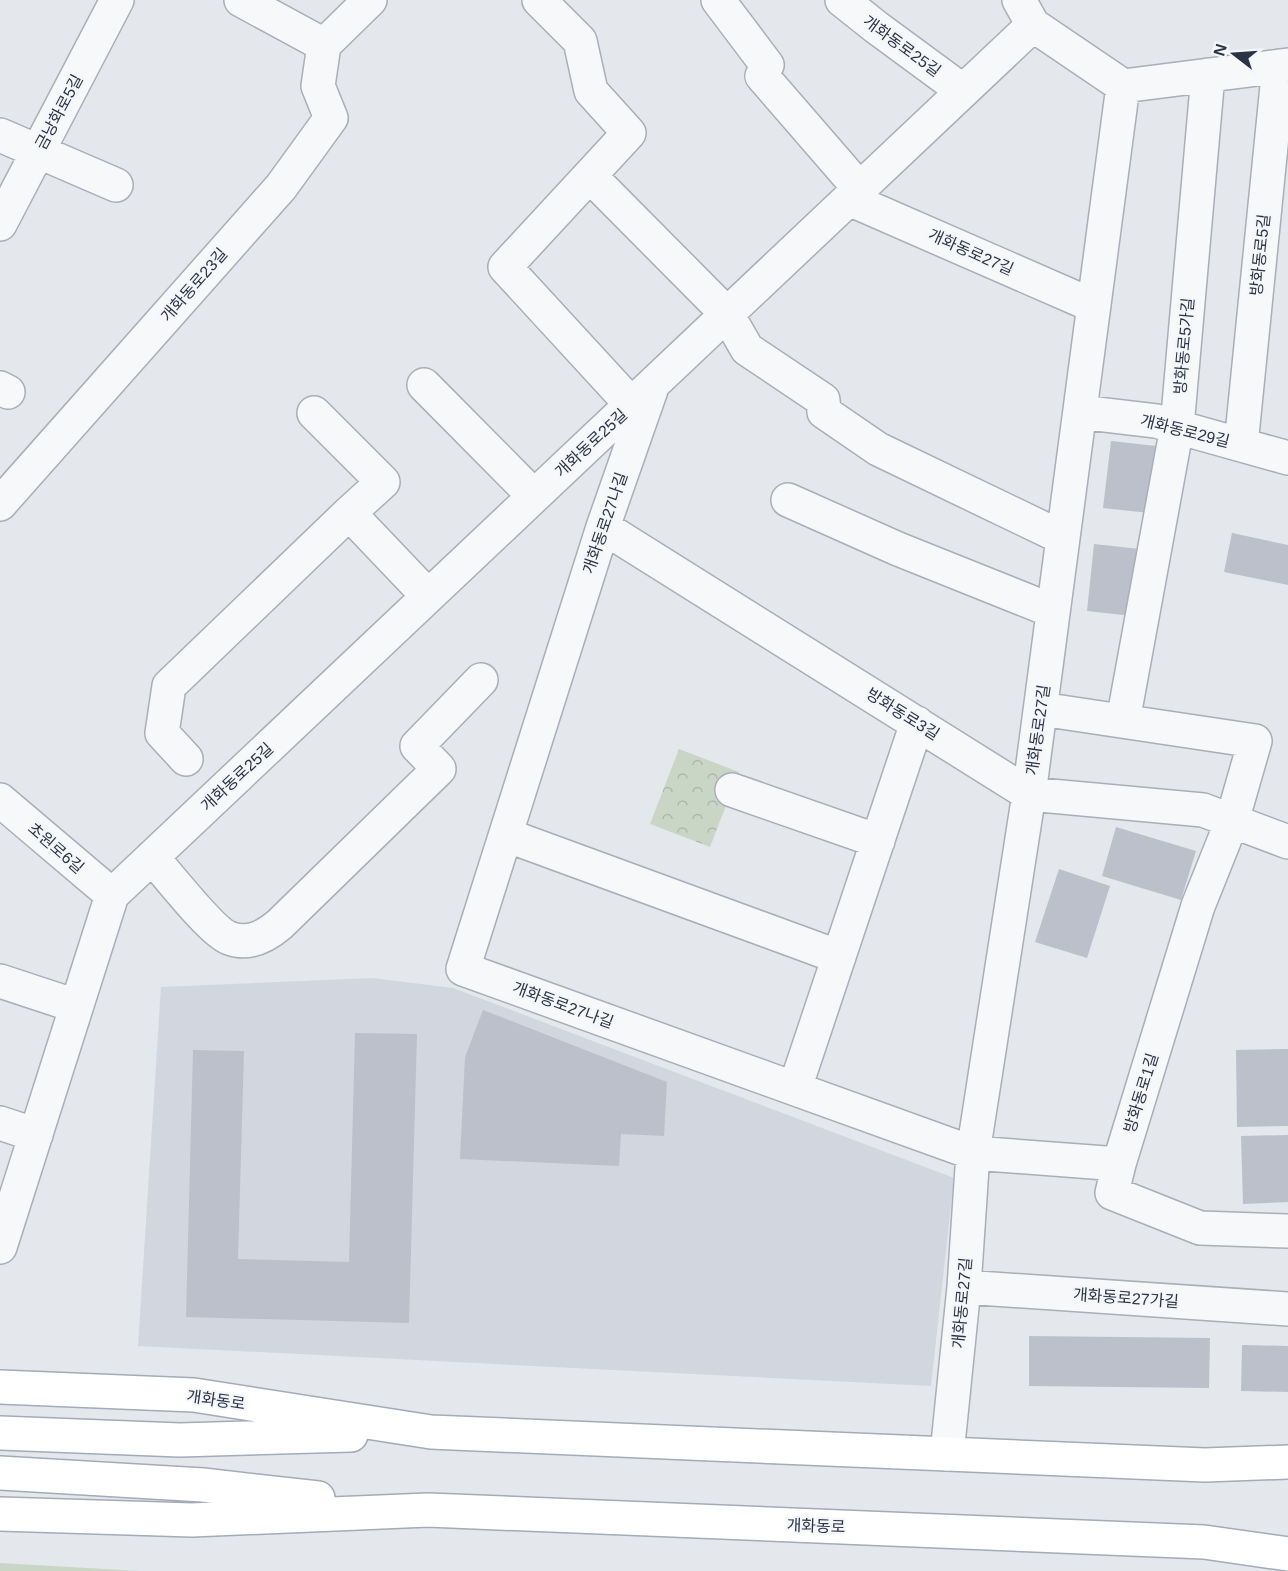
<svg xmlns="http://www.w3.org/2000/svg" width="1288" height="1571" viewBox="0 0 1288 1571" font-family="Helvetica,'Noto Sans KR',sans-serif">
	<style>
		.built { fill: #d2d6de }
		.grass { fill: #c9d6c5 }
		.park { fill: url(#park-crowns) }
		.building { fill: #bbc0ca }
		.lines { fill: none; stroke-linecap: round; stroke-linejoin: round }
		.minor-casing { stroke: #a9aeb7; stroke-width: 36 }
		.major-casing { stroke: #a3abb8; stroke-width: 36 }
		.minor { stroke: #f7f8fa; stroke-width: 33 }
		.major { stroke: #fff; stroke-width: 33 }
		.labels { text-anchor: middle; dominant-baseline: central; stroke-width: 4.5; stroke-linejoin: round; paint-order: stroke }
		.street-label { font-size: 16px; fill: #2b3445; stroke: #f4f6f9 }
	</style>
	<defs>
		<pattern id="park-crowns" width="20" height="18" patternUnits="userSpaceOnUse" patternTransform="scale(1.5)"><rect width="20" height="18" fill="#c9d6c5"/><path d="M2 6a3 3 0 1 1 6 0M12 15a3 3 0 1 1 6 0" fill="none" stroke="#adb8ab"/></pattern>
	</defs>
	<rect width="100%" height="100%" fill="#e4e7ec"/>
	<path class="built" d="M372,978L453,988L954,1178L931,1386L138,1346L161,987Z"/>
	<path class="grass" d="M0,1563L139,1571H0Z"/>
	<path class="park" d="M679,749L739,772L710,847L650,824Z"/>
	<path class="building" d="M1111,441L1156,446L1149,513L1103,508Z
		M1232,533L1288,545V585L1224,572Z
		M1094,544L1140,549L1133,616L1087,611Z
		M1116,827L1196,851L1181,900L1102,876Z
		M1059,869L1110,886L1087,958L1035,942Z
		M483,1010L667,1082L664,1136L621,1134L619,1166L460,1159L465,1057Z
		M355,1033L417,1034L409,1323L186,1317L193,1050L244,1051L238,1259L349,1262Z
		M1288,1049V1126L1237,1127L1236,1050Z
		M1288,1135V1202L1243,1204L1241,1136Z
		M1029,1336L1210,1338L1209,1388L1029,1386Z
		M1242,1345L1288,1346V1392L1241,1391Z"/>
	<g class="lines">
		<defs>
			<path id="minor" d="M241,0L324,45
				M539,0L580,41L591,91L629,133L505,267L631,404
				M718,0L767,65L762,76L859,188
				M842,0L876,27L963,91
				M1019,0L1033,25L1123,86L1288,65
				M0,135L116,185
				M590,176L727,314L747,349L823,400L824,412L878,449L1063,538
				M849,199L1094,306
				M0,224L117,0
				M424,385L534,496
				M652,387L603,527L463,969L973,1153L1119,1164
				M0,388L8,392
				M1080,412L1156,421L1288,458
				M314,413L383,482L349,513
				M1241,445L1279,66
				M788,500L898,549L1053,611
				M0,504L281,187L331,118L318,86L324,45L370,0
				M603,527L1029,794L1203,810L1288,842
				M1041,709L1255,741L1232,821L1198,906L1119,1164L1112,1193L1200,1228L1288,1231
				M1123,721L1177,427L1208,75
				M186,759L162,733L169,686L349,513L428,596
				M732,790L878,841
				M0,800L112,895
				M506,835L839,957
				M152,857C167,874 212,932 229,938C249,946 266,936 280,924L439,769L417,746L481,680
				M0,981L76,1006
				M795,1088L917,723
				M0,1123L36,1135
				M0,1247L112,895L1033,25
				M964,1287L1288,1309
				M947,1454L964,1287L973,1153L1029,794L1123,86"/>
			<path id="major" d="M0,1387L194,1395L431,1432L1205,1465L1288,1462
				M0,1433L180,1440L351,1435
				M0,1473L203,1485L318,1498
				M0,1514L192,1520L428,1510L1204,1542L1288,1554"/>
		</defs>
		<use href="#minor" class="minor-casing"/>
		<use href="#major" class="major-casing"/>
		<use href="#minor" class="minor"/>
		<use href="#major" class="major"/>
	</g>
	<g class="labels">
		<g class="street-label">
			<text transform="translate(902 46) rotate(36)">개화동로25길</text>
			<text transform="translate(59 112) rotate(-62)">금낭화로5길</text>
			<text transform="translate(971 252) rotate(24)">개화동로27길</text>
			<text transform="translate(1260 255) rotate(-84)">방화동로5길</text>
			<text transform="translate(194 285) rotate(-49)">개화동로23길</text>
			<text transform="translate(1184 346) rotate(-85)">방화동로5가길</text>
			<text transform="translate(1185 431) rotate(14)">개화동로29길</text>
			<text transform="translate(591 443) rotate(-43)">개화동로25길</text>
			<text transform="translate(605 523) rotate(-71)">개화동로27나길</text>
			<text transform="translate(903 714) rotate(32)">방화동로3길</text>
			<text transform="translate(1038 730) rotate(-82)">개화동로27길</text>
			<text transform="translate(237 777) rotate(-43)">개화동로25길</text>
			<text transform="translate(56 848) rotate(41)">초원로6길</text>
			<text transform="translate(563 1005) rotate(20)">개화동로27나길</text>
			<text transform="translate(1141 1093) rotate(-73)">방화동로1길</text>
			<text transform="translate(1126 1298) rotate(4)">개화동로27가길</text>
			<text transform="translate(962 1303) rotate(-85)">개화동로27길</text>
			<text transform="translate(216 1400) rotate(8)">개화동로</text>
			<text transform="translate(816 1526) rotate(2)">개화동로</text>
		</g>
	</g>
	<g transform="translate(1234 54) rotate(287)" stroke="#f4f6f9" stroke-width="4.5" paint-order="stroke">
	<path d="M0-4.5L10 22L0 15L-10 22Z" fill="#2b3445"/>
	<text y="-9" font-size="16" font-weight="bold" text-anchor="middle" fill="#2b3445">N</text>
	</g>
</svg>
